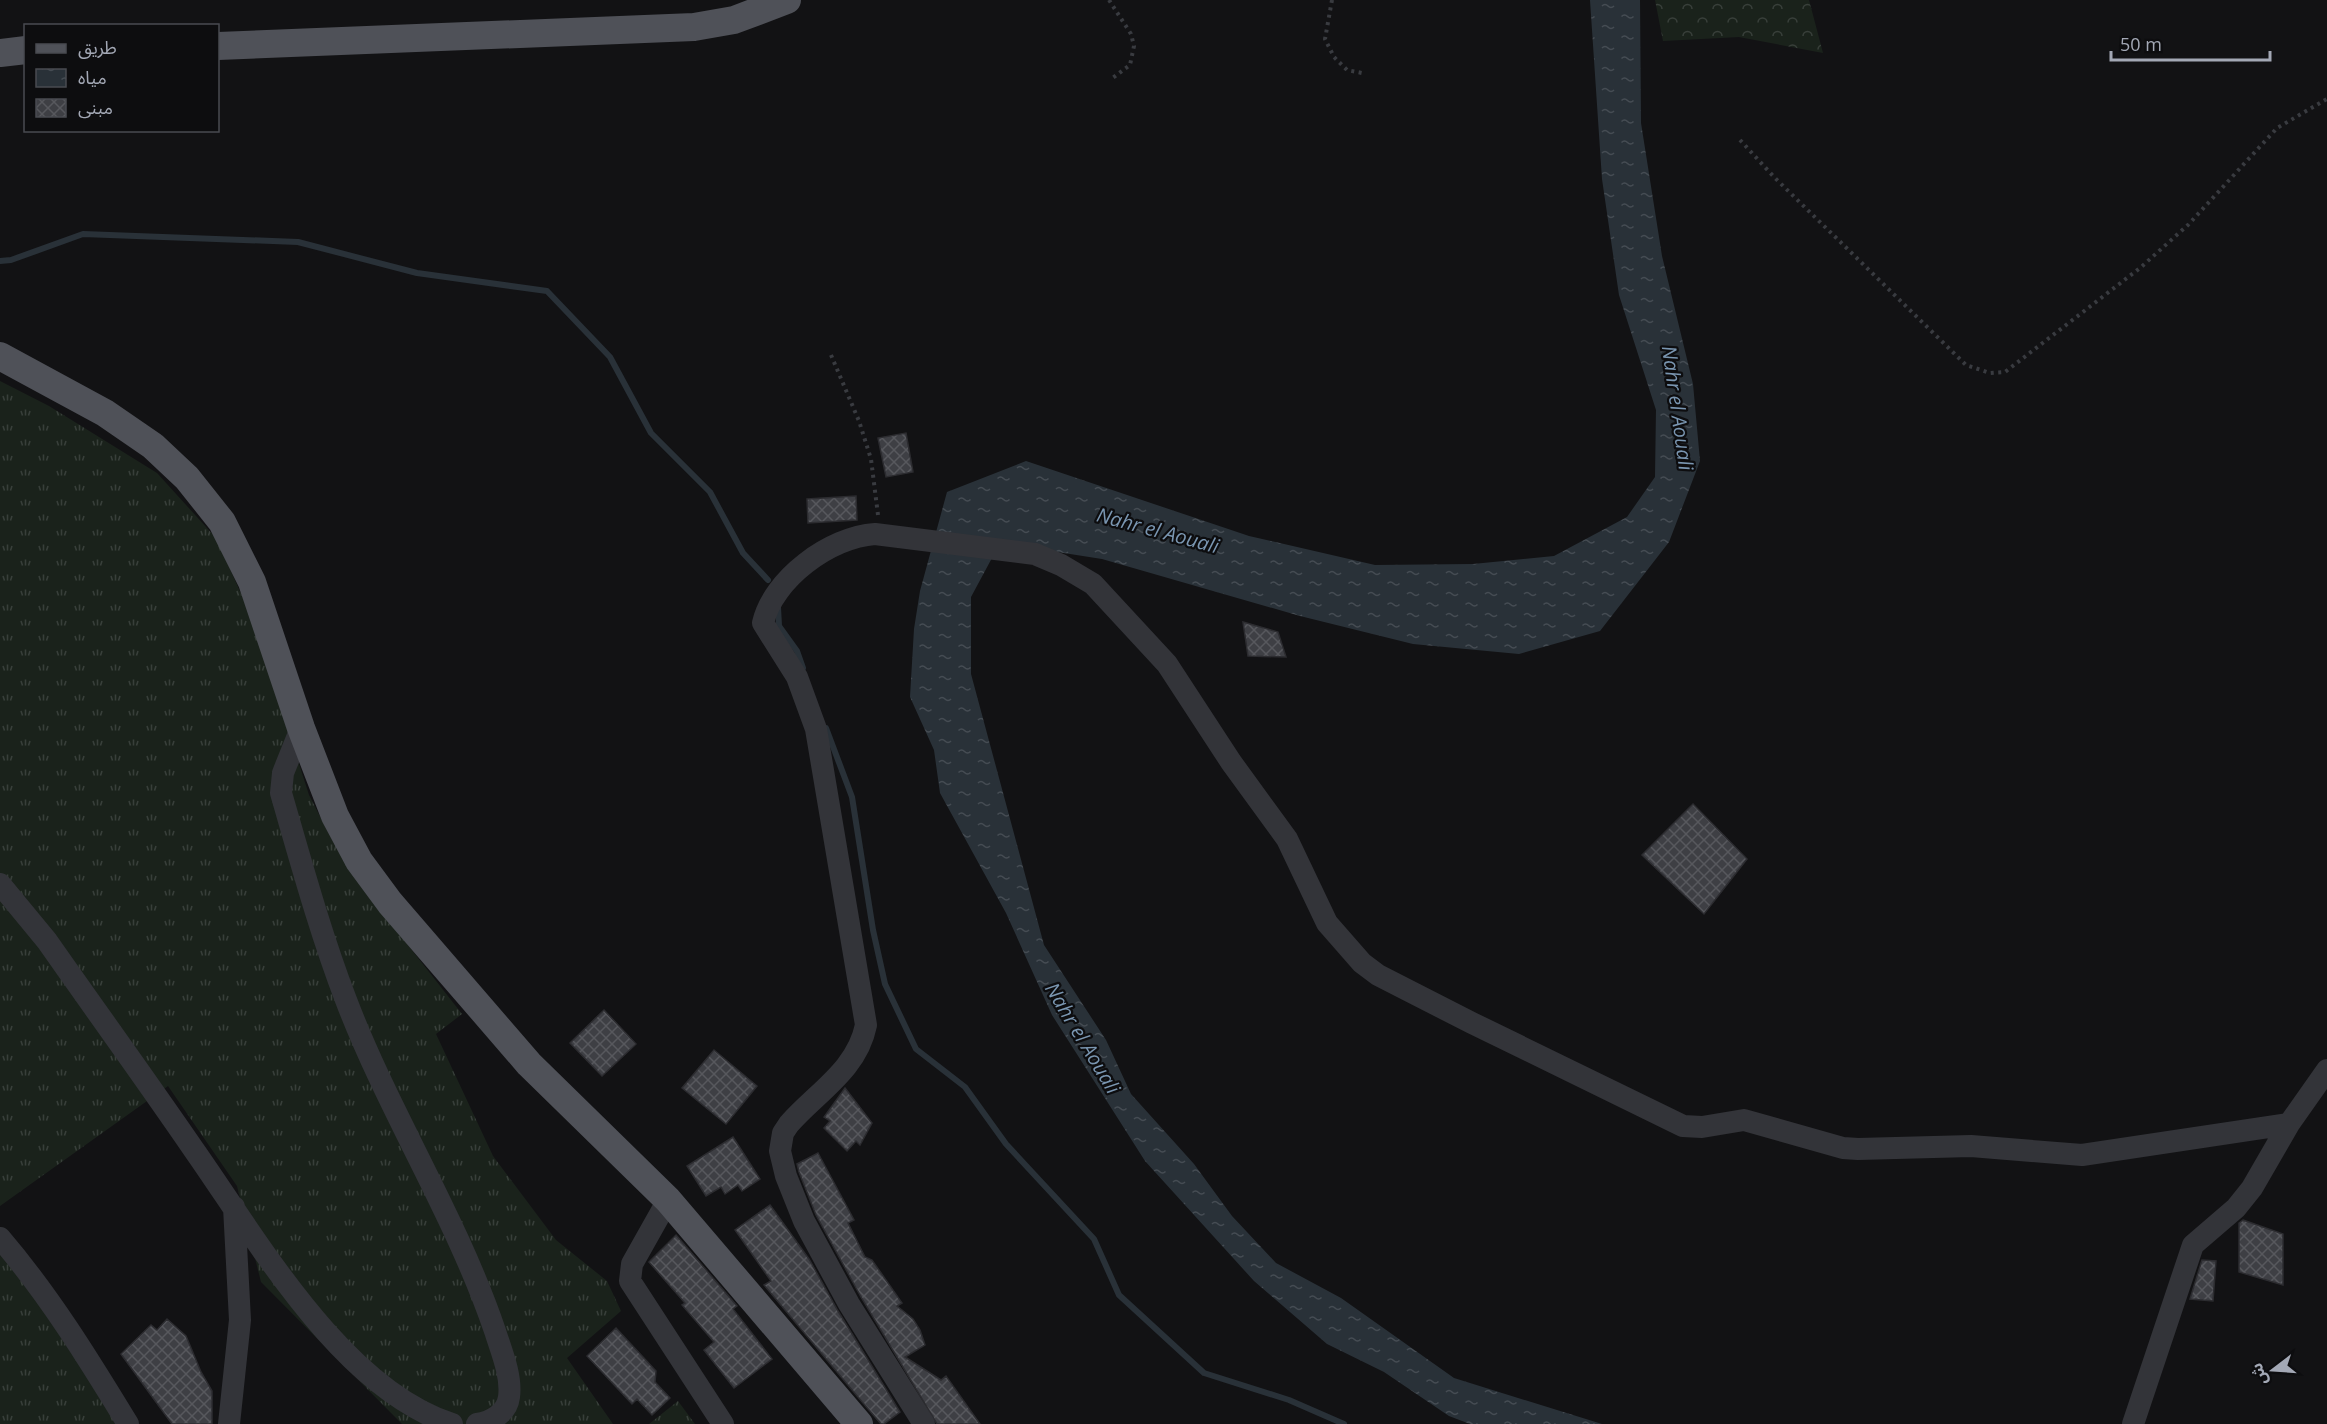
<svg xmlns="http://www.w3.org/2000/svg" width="2327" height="1424" viewBox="0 0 2327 1424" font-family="'Open Sans','Noto Sans Arabic',sans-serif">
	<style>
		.grass { fill: url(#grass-tufts) }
		.forest { fill: url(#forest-crowns) }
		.water { fill: url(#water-ripples) }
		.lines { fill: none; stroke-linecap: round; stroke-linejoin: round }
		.stream { stroke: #293138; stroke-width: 6 }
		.building { fill: url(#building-cross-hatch); stroke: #2c2c30; stroke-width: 1.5 }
		.path { stroke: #393b40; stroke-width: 4; stroke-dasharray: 3 4.5; stroke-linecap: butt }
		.minor { stroke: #333439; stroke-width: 22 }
		.major { stroke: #4f5158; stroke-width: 28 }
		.labels { text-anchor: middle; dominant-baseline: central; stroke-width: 4.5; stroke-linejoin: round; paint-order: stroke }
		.water-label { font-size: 20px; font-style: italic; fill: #7a96b1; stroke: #0d0d0f }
	</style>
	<defs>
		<pattern id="grass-tufts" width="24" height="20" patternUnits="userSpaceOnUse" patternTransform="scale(1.5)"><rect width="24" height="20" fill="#1a221b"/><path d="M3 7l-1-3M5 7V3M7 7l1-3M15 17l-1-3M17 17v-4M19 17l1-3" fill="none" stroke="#383f3a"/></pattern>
		<pattern id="forest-crowns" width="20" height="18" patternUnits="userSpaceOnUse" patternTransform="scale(1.5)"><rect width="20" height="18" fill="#1a221b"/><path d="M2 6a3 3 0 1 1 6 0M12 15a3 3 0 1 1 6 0" fill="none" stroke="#383f3a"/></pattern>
		<pattern id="water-ripples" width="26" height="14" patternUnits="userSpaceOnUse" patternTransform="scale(1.5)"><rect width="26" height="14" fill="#293138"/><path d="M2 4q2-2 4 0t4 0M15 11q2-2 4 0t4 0" fill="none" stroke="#454c53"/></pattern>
		<pattern id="building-cross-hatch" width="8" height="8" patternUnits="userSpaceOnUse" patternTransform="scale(1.5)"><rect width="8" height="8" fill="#3e3f44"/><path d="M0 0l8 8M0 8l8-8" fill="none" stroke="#57585d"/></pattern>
	</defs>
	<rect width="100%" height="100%" fill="#121214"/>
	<path class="grass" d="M0,381L49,406L157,473L216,538L252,618L309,795L330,836L353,875L462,1014L436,1034L493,1156L556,1240L607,1281L621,1311L567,1358L613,1424H402L261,1282L237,1186L168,1086L0,1206Z
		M0,1253L21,1274L124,1424H0Z
		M678,1401L695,1424H649Z"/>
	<path class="forest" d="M1655,0H1809L1823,53L1739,37L1663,41Z"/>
	<path class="water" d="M1590,0H1640L1641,123L1662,256L1693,384L1700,461L1669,542L1600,631L1519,654L1413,644L1300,616L1102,559L1000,543L971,597V674L1044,945L1106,1040L1131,1094L1194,1164L1232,1216L1276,1263L1341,1298L1454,1378L1602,1424H1470L1449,1416L1384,1372L1327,1344L1254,1281L1145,1161L1052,1015L1006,913L940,793L934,750L910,697L914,629L920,591L947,492L1026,461L1249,536L1375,565L1473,564L1554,556L1627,517L1655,477L1656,410L1619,295L1602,179Z"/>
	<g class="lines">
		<path class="stream" d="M0,261L11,260L83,234L298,242L417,273L547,291L610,357L651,433L710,492L743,553L768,580
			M778,607L779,626L797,651L803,668
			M826,728L852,797L873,930L885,984L916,1049L965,1087L1006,1144L1094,1239L1119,1295L1204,1373L1289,1400L1344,1424"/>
	</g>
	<path class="building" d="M906,433L913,472L886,477L878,438Z
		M856,496L857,520L808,523L807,499Z
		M1243,622L1278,632L1286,657L1248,656Z
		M1693,804L1747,859L1704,914L1642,855Z
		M604,1010L636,1044L602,1076L570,1043Z
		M714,1050L757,1086L726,1124L682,1088Z
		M845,1088L872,1123L860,1145L856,1141L847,1151L824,1128L830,1121L824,1117Z
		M733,1137L760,1179L742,1191L738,1185L725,1194L721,1187L706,1196L687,1166Z
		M818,1153L854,1220L848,1223L865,1257L872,1260L902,1303L897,1306L913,1319L920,1330L925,1345L905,1357L941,1380L946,1376L980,1424H937L861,1297L816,1215L799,1172L797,1164Z
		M770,1205L809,1259L838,1311L900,1412L884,1424H881L858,1397L764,1285L771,1281L735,1230Z
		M2243,1220L2283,1234V1285L2239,1272V1223Z
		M676,1235L737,1306L733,1309L772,1359L734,1388L704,1350L714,1342L682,1305L685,1303L649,1262Z
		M2202,1260L2216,1261L2213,1301L2190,1299Z
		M167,1319L186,1336L201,1372L212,1391V1424H172L121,1354L151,1325L157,1330Z
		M616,1328L656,1371L655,1382L670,1398L652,1415L637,1399L632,1404L587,1356Z"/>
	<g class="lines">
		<path class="path" d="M1109,0L1131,34L1134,46L1130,65L1110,80
			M1332,0L1325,39L1334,57L1347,70L1362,73
			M1740,140L1775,178L1966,365L1990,373L2005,372L2140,268L2188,225L2277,128L2327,99
			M831,355L859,421L871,459L878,515"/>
		<path class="minor" d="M301,728L283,773L281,793C301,862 320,932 346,1000C389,1113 456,1216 495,1331C501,1350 512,1376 509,1397C507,1413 491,1422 477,1424
			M0,884L47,941C96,1011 146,1080 194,1150C258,1241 342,1389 452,1424
			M668,1200L632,1264L630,1281L723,1424
			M0,1238C49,1295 89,1360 128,1424
			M229,1424L240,1320L234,1207
			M924,1424L849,1304L804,1221L786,1176L780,1151L783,1133L789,1124C817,1092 857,1070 866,1025L816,729L797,677L763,623C773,579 830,537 875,534L1035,554L1061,565L1093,584L1167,664L1231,762L1287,839L1327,923L1362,963L1378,975L1472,1023L1683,1126L1702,1127L1744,1120L1843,1148L1858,1149L1971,1146L2082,1155L2289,1124L2327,1070
			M2133,1424L2193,1245L2236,1208L2252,1188L2289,1124"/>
		<path class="major" d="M218,46L694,27L734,20L787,0
			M0,53L26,50
			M0,356L105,413L153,446L187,478L222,522L252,582L301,728L335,816L359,861L390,903L529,1064L668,1200L859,1424"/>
	</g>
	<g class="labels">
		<g class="water-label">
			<text transform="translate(1678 408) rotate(82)">Nahr el Aouali</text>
			<text transform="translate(1158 530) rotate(15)">Nahr el Aouali</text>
			<text transform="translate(1083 1038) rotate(59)">Nahr el Aouali</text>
		</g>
	</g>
	<rect x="24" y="24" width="195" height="108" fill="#0d0d0f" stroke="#494b51" stroke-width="1.5"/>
	<rect x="36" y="44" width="30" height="9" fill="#4f5158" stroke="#494b51" stroke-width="1.5"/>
	<text x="78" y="54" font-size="18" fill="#a3a8b5">طريق</text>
	<rect x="36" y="69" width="30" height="18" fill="url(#water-ripples)" stroke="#494b51" stroke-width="1.5"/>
	<text x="78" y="84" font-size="18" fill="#a3a8b5">مياه</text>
	<rect x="36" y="99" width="30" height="18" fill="url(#building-cross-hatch)" stroke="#494b51" stroke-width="1.5"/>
	<text x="78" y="114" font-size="18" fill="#a3a8b5">مبنى</text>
	<g transform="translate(2273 1370) rotate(253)" stroke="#0d0d0f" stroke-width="4.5" paint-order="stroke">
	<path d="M0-4.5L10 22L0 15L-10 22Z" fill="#a3a8b5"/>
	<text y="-9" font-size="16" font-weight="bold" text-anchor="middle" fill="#a3a8b5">ش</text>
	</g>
	<path d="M2111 51v9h159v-9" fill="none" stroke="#a3a8b5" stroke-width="3"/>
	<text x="2120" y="51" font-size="18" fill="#a3a8b5" stroke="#0d0d0f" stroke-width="4.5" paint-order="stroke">50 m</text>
</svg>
